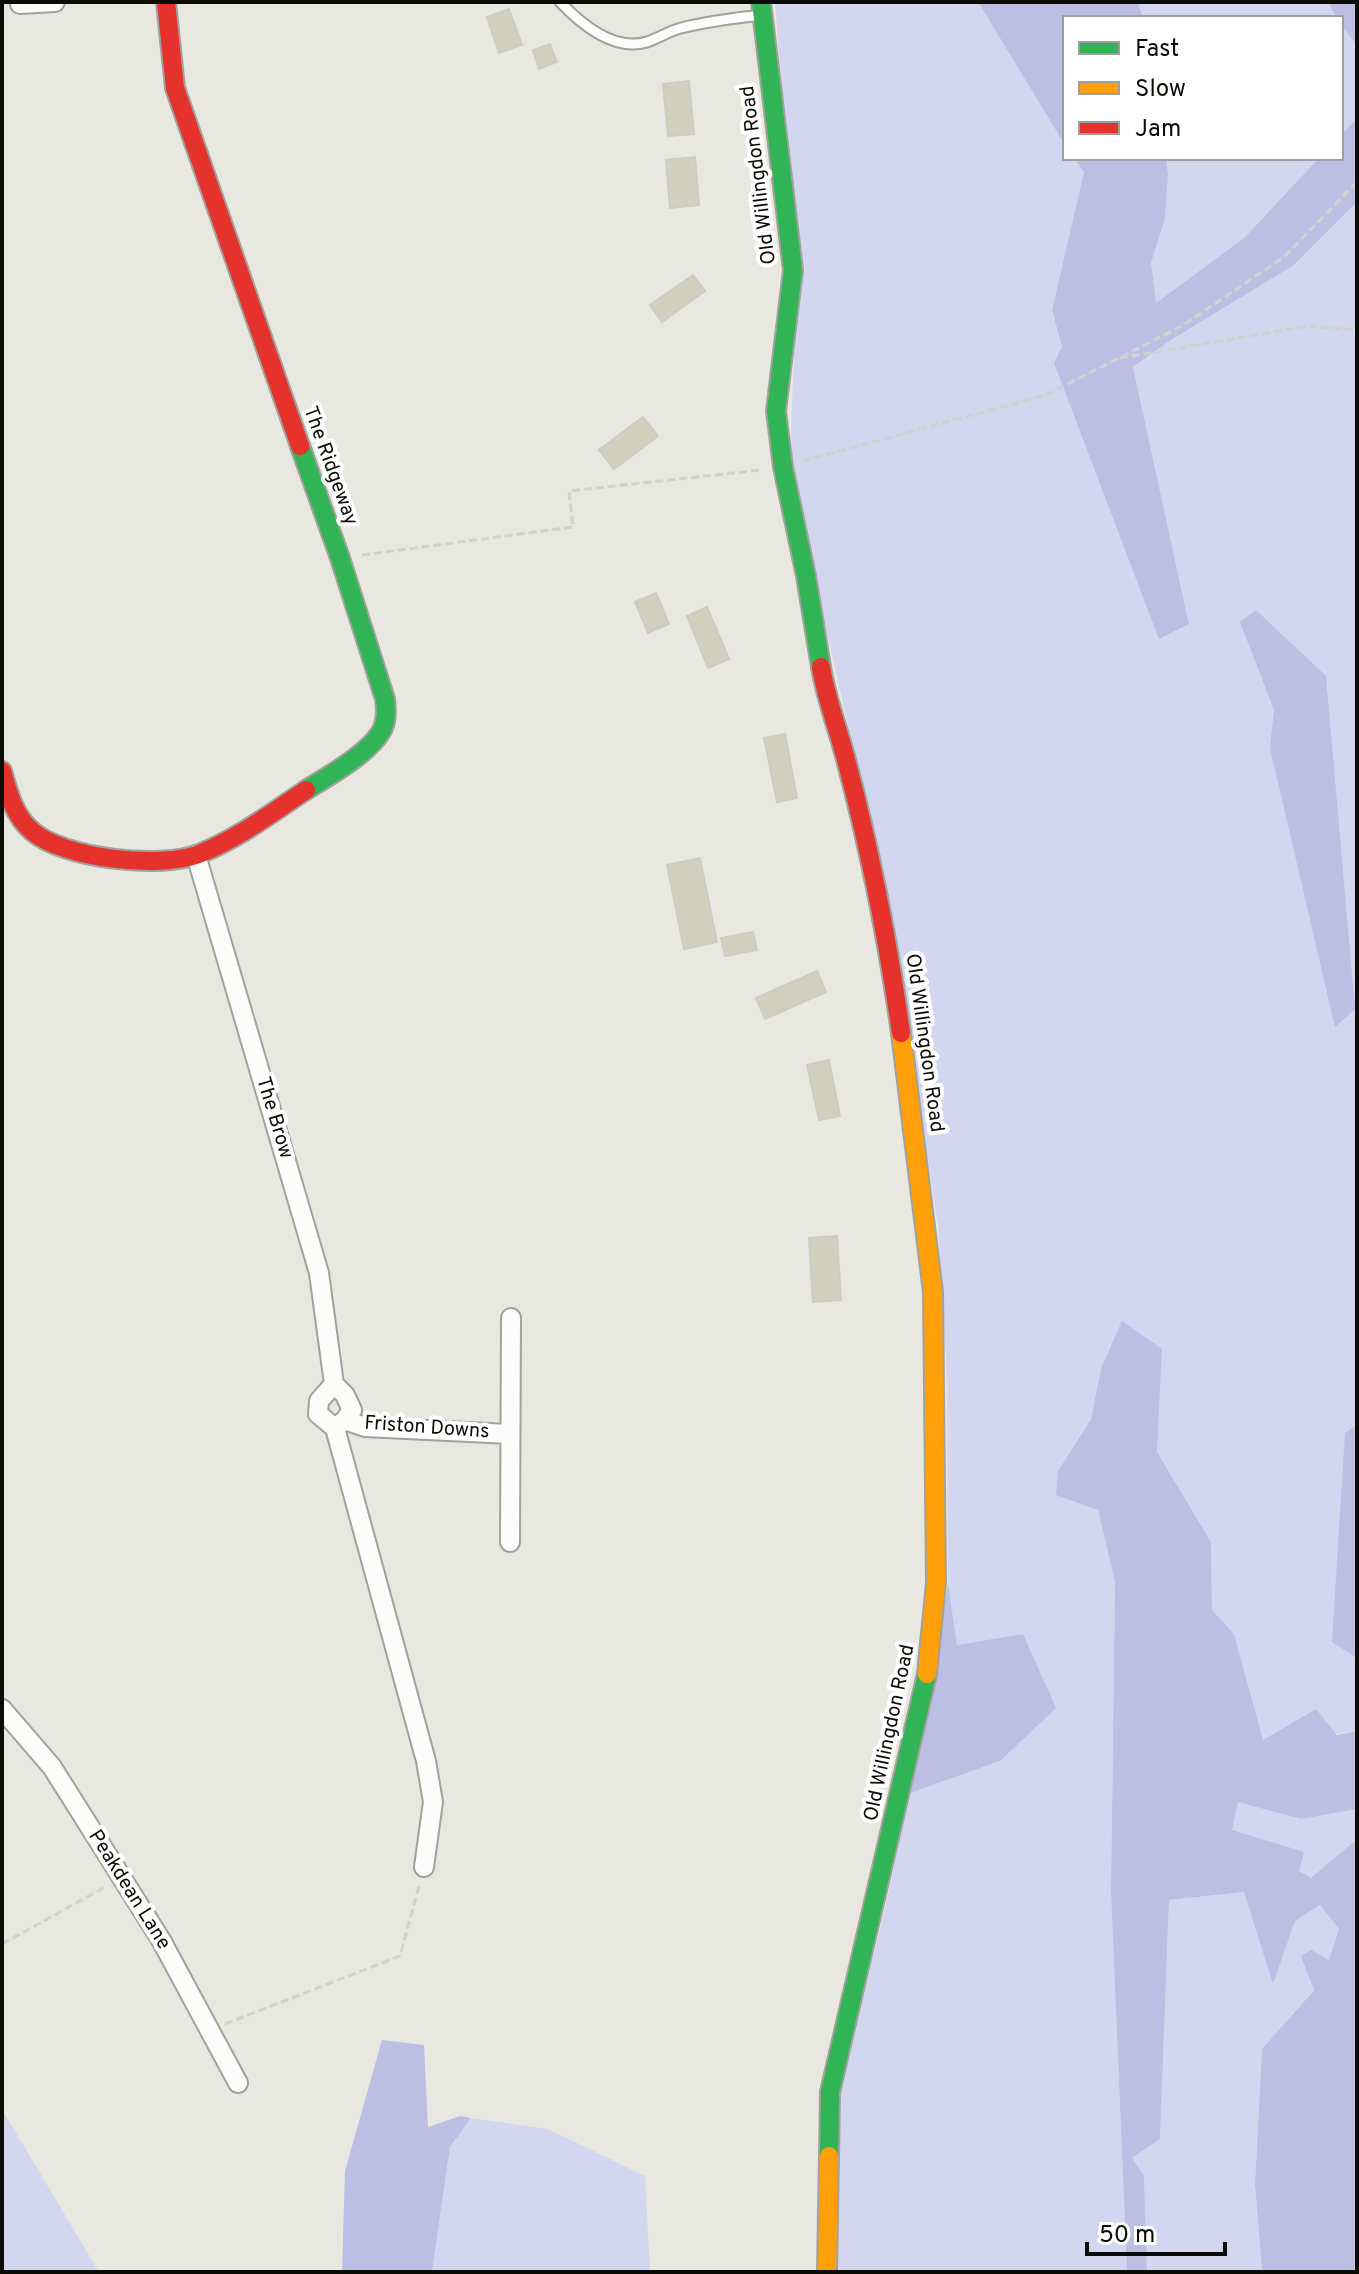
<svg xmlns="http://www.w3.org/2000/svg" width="1359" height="2274" viewBox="0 0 1359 2274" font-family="Overpass,sans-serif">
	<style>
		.green { fill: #d3d6ef }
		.forest { fill: #bcbee4 }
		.building { fill: #d0d0bc; stroke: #ccccc7; stroke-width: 2 }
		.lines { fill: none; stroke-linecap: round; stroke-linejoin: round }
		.lane-casing { stroke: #a2a29c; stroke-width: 13 }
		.street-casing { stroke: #a2a29c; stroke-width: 22 }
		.fast-casing { stroke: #a2a29c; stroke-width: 22 }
		.slow-casing { stroke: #a2a29c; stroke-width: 22 }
		.jam-casing { stroke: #a2a29c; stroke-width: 22 }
		.path { stroke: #d1d1ce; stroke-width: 3; stroke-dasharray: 8 4; stroke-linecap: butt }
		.lane { stroke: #fcfcfa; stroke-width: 9 }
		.street { stroke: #fcfcfa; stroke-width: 18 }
		.fast { stroke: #30b455; stroke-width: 18 }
		.slow { stroke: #ff9f0a; stroke-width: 18 }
		.jam { stroke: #e5322d; stroke-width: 18 }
		.labels { text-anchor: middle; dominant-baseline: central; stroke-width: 8; stroke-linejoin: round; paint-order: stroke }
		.street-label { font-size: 20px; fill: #0c0c07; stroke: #fff }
	</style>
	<rect width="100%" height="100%" fill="#e8e8e0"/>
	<path class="green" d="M775,2H978L1065,145V158H1074L1084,172L1052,310L1062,347L1189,623L1133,367L1171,340L1294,265L1357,202V1731L1263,1741L1234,1634L1212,1610L1211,1542L1157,1452L1162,1349L1101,1369L1091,1418L1058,1471L1098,1510L1115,1582L1111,1892L1127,2272H833L839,2095L882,1921L910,1793L1000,1761L1023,1634L957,1645L948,1583L947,1378L938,1225L891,917L793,481L791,430L797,282Z
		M1138,2H1328L1336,18H1143Z
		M1341,25L1357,45V118L1341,135Z
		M1166,158H1319L1244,238L1155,304L1151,263L1165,219L1168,174Z
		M1238,1802L1301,1819L1357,1809V1839L1312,1879L1232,1830Z
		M1245,1892L1273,1983L1295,1921L1320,1905L1339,1929L1329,1961L1314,1989L1262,2049L1255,2184L1262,2272H1147L1144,2176L1132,2158L1160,2139L1169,1900Z
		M2,2111H3L99,2272H2Z
		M471,2118L548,2129L645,2176L650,2272H432L450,2147Z"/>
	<path class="forest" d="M978,2H1138L1143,18H1065V145Z
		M1328,2H1357V45L1341,25V18H1336Z
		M1357,118V202L1294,265L1171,340L1133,367L1189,624L1159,639L1054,363L1062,347L1052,310L1084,172L1074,158H1166L1168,174L1165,219L1151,263L1156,303L1244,238L1319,158H1341V135Z
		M1256,610L1326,676L1355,1009L1335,1027L1270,748L1274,710L1240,622Z
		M1122,1321L1162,1349L1157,1452L1211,1542L1212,1610L1234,1634L1263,1740L1316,1709L1337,1735L1357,1731V1809L1301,1819L1238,1802L1232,1830L1304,1852L1299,1871L1311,1878L1357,1839V2272H1262L1255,2184L1262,2049L1314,1990L1301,1956L1311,1950L1329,1960L1339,1929L1320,1905L1295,1921L1273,1984L1244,1892L1169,1900L1160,2139L1132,2158L1144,2176L1147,2272H1127L1111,1892L1115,1582L1098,1510L1056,1495L1058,1471L1091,1419L1101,1369Z
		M1357,1425V1658L1332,1642L1345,1433Z
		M948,1583L957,1645L1023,1634L1056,1708L1000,1761L910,1793L927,1714Z
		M382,2040L424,2045L428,2127L460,2116L471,2118L450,2147L432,2272H342L345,2171Z"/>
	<path class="building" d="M509,9L522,45L499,53L487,17Z
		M550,44L557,62L539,69L533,50Z
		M689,81L694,134L668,136L663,84Z
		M695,157L699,205L670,208L666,160Z
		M693,275L705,291L662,322L650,305Z
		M643,417L658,436L614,469L599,450Z
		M656,593L669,624L648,633L635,602Z
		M707,607L729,659L708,668L687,616Z
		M785,734L797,798L777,802L764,738Z
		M700,858L717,942L684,949L667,865Z
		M753,932L757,950L725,956L721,938Z
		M817,971L826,992L765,1019L756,998Z
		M829,1060L840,1116L819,1120L807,1065Z
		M837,1236L841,1300L813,1302L809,1238Z"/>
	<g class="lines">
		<defs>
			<path id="lane" d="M560,2C581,24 614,52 647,42C659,38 669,31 681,28C708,21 735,18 762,15"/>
			<path id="street" d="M20,4L55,2
				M196,855L319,1273L334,1384L345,1395L352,1410L345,1420L335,1428L426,1761L433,1802L424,1867
				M334,1384L319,1401L318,1414L335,1428
				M345,1420L365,1427L510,1434
				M510,1542L511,1318
				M2,1709L52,1767L161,1940L238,2083"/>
			<path id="fast" d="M761,2L793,270L776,411L783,467L806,576L821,667
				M300,446L340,558L385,699C386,707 387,716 384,725C377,749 327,777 306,790
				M829,2156L830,2092L927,1674"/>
			<path id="slow" d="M901,1033L933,1292L936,1583L927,1674
				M827,2272L829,2156"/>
			<path id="jam" d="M166,2L175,88L300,446
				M821,667C826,698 837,726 845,756C869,845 888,942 901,1033
				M2,771C8,792 14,816 32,831C63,859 161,869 199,854C237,839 272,813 306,790"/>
		</defs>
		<use href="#lane" class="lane-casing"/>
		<use href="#street" class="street-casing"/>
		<use href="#fast" class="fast-casing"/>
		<use href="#slow" class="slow-casing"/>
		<use href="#jam" class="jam-casing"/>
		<path class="path" d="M1120,358L1309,326L1357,330
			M803,461L1046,395L1182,326L1284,257L1357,182
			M362,555L573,527L569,491L761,470
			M2,1944L107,1886
			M225,2024L400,1956L419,1886"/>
		<use href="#lane" class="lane"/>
		<use href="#street" class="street"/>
		<use href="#fast" class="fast"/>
		<use href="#slow" class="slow"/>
		<use href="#jam" class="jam"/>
	</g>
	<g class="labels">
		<g class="street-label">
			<text transform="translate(759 175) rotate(-97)">Old Willingdon Road</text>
			<text transform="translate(330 466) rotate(70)">The Ridgeway</text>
			<text transform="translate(924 1043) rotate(82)">Old Willingdon Road</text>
			<text transform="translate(274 1118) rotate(73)">The Brow</text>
			<text transform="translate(427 1428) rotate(4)">Friston Downs</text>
			<text transform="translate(890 1733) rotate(-78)">Old Willingdon Road</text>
			<text transform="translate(129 1890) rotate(58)">Peakdean Lane</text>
		</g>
	</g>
	<rect width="1359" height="2274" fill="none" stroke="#0c0c07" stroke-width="8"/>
	<rect x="1063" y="16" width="280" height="144" fill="#ffffff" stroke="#9e9e9c" stroke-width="2"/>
	<rect x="1079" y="42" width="40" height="12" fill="#30b455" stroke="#9e9e9c" stroke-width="2"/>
	<text x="1135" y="56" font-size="24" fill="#0c0c07">Fast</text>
	<rect x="1079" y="82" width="40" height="12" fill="#ff9f0a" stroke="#9e9e9c" stroke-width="2"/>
	<text x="1135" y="96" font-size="24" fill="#0c0c07">Slow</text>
	<rect x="1079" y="122" width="40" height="12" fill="#e5322d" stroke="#9e9e9c" stroke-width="2"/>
	<text x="1135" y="136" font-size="24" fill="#0c0c07">Jam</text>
	<path d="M1087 2242v12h138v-12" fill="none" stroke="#0c0c07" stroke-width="4"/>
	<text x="1099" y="2242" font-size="24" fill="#0c0c07" stroke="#ffffff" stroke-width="6" paint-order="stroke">50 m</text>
</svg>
